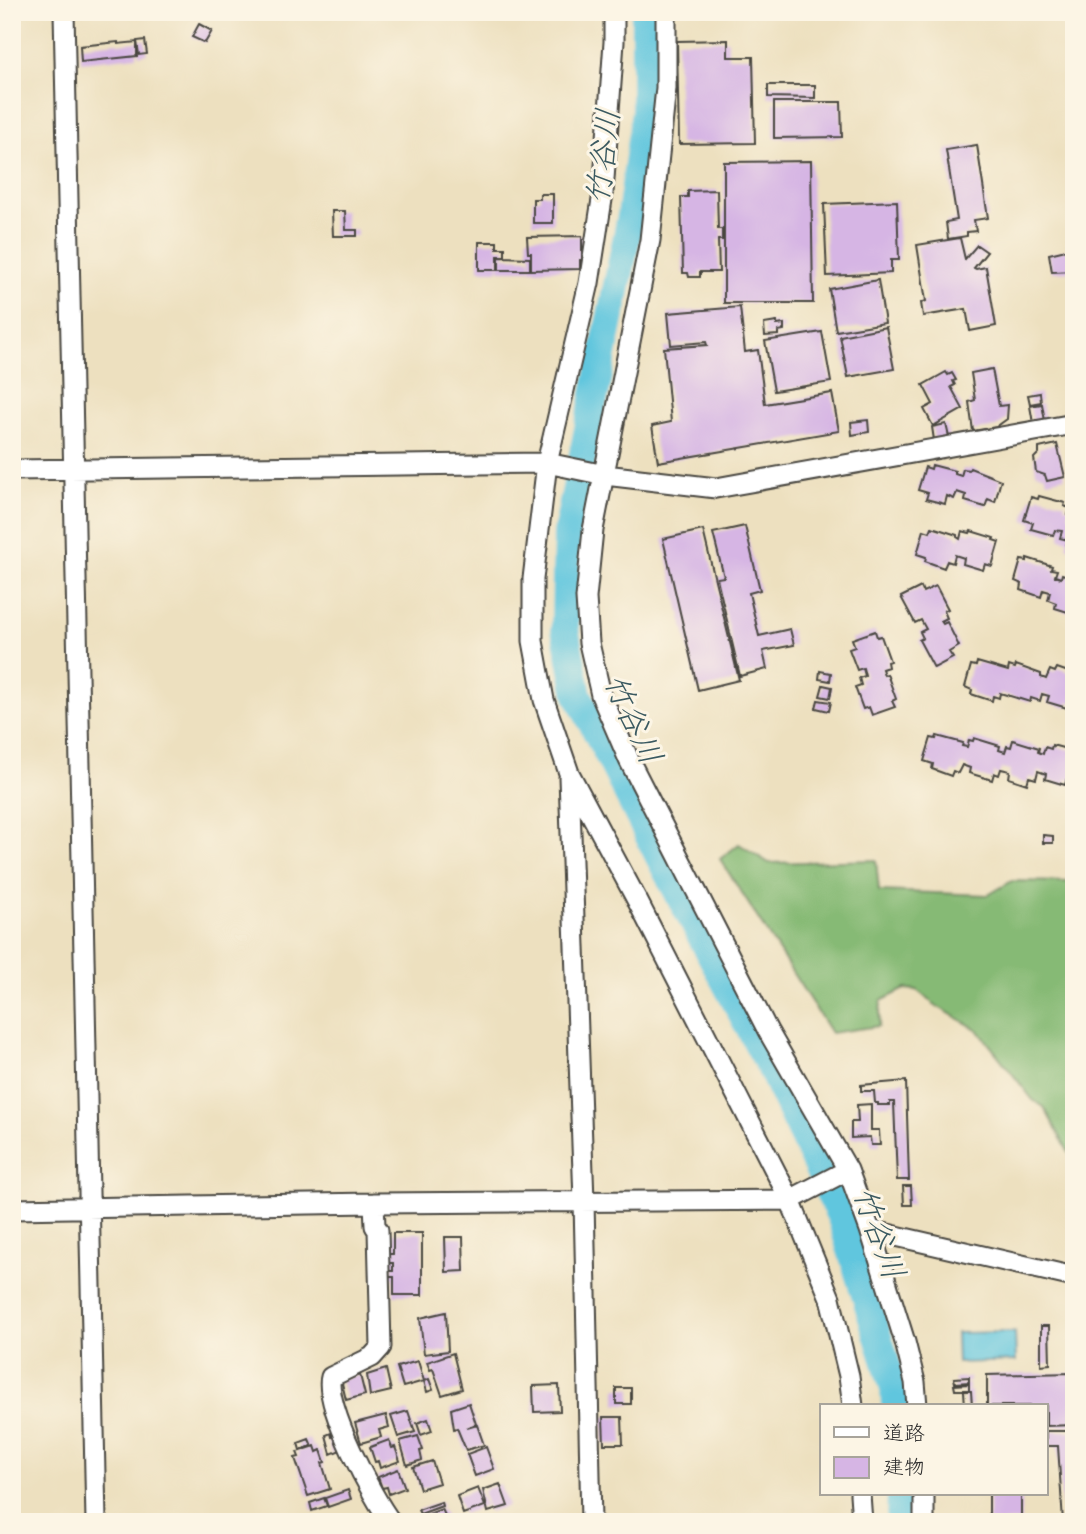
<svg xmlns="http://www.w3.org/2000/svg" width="1086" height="1534" viewBox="0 0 1086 1534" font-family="Caveat,'Klee One',sans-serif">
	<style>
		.forest { fill: #86ba75; stroke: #587250; stroke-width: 2 }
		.water { fill: #61c6de; stroke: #467884; stroke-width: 2 }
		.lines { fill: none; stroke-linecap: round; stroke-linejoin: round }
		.river { stroke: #61c6de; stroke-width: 28 }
		.building { fill: #d6b5e4 }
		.minor-casing { stroke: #484641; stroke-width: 23 }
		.minor { stroke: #fff; stroke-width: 19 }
		.labels { text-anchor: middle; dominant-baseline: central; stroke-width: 6; stroke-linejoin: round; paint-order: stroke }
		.water-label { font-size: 32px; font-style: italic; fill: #3b5a61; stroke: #fcf5e5 }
	</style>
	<rect width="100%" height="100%" fill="#fcf5e5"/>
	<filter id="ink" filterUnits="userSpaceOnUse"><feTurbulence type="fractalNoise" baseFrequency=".0143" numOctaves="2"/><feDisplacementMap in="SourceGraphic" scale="14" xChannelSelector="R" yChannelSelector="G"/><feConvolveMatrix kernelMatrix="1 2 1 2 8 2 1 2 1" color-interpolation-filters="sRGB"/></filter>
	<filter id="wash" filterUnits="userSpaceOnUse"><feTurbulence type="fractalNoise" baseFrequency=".00686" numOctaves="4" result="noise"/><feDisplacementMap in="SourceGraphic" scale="28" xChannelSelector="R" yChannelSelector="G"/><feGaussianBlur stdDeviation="1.57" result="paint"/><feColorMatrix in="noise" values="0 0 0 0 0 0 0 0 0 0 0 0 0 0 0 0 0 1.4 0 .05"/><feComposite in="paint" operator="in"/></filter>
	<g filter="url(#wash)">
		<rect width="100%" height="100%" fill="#ede0bf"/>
		<path class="forest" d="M739,844L769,863L876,860L879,891L988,895L1012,881L1074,882V1162L1044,1107L1033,1100L978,1030L935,1005L917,990L905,989L881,1001L879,1026L831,1033L720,859Z"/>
		<path class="water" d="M1015,1332L1016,1361L957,1363L956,1333Z"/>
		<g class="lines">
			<path class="river" d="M645,12V111L631,216L567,533L565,629L578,695L662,863L772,1071L841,1218L894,1388L895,1406
				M900,1522L901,1494"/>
		</g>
		<g id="blocks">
			<path class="building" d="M199,24L212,31L205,43L192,37Z
				M145,40L147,54L139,55L137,41Z
				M728,40V57H753L755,143L679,144L677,41Z
				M118,42V44L137,42V56L81,62L80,46Z
				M768,85H815V98L768,97Z
				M774,102H841L842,137L774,138Z
				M977,145L988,218L974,220L976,231L967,232V236L948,239L946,222L957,220L946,150Z
				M811,161L813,303H724V162Z
				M717,190L718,229H722V240H718L719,272H700V277H689L688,273H683L681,197H688V191Z
				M540,194H553V223H533V199H540Z
				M897,201L899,260H891V273L827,276L824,204Z
				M332,211H345L346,230H357V236H333Z
				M582,236V260H580V269L531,270V253H528L527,237Z
				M960,238L965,259L977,245L987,252L974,268L976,269L986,267L996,326L970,331L966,309L923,316L921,303L926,301L917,245Z
				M479,242H497V248H505V256H498V270H479Z
				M1074,248V271L1052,272L1049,254Z
				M499,257L530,258V270H499Z
				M878,280L885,323L836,331L829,289Z
				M740,307L745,352L758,350L765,404L832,393L839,431L658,462L652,426L671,422L664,348L707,345L706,342L671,345L668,313Z
				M777,322V325L784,324V330L778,331V335L765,336L764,324Z
				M886,327L894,369L848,377L840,336Z
				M822,332L831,382L774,391L765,341Z
				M992,369L999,406L1008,405L1007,419L996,427L973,431L969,402L975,400L971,373Z
				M946,372L948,375L952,373L956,380L953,381L955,385L951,387L963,409L933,426L924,409L933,404L923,385Z
				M1040,393L1041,402L1030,404L1028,395Z
				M1042,404L1045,421L1033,423L1030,406Z
				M868,420L869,432L852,435L851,422Z
				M946,424L949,437L934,440L932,427Z
				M1057,444L1065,477L1047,481L1045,475L1036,472L1034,458L1039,453V448Z
				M932,465L955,471V474L961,476L963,469L969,470L970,468L1001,480L995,502L988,499L985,507L965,501L966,495L957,492L954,499L947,496L945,504L926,499L928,493L918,490L925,467L931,469Z
				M1039,496L1065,503L1064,506L1070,508L1068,515L1074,517V549L1066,546L1068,540L1060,538L1062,531L1055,530L1053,535L1031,529L1033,523L1024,520L1031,497L1038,499Z
				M745,526L760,590L749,593L759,636L790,629L794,645L763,651L767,669L740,676L717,578L724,577L713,533Z
				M932,527L957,535V537L960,539L962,531L970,533L971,531L994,538L993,540L999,542L992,566L985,564L983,570L963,564L964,558L955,555L953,563L947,561L944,568L925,561L926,557L917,554L924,530L930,532Z
				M703,530L739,680L698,690L663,539Z
				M1027,558L1052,566L1051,569L1057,570L1055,576L1061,578L1062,574L1074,578V614L1055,608L1056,603L1048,600L1050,592L1043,590L1041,597L1021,590L1022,584L1015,581L1021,560L1027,561Z
				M936,586L948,609L944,611L947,618L941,621L943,624L947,622L959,646L949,652L953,658L934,668L919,640L923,638L920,632L926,629L921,620L915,623L901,597L921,587L923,592Z
				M875,631L877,637L881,636L890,661L887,662L888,667L882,669L884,675L887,674L896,699L892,701L895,707L872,715L869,707L863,709L855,687L861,685L859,678L865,676L863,668L857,670L849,649L855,647L852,639Z
				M977,662L1008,671L1009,666L1015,668L1016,665L1041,674V677L1046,679L1050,670L1055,672L1057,668L1074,674V704L1069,702L1067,708L1047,702L1049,696L1042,694L1040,701L1031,698L1030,702L1000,693L999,698L993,696L992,701L971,694L972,690L965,687L971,665L976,666Z
				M820,671L831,673L830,681L819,679Z
				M823,685L832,687L830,698L820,696Z
				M818,700L831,702L829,711L816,708Z
				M937,736L963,743L962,746L967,747L969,740L973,741L974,738L1000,746L999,750L1005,752L1007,746L1011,747L1013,740L1039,748L1038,752L1043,754L1045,747L1051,749L1052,745L1074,751L1073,780L1067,778L1065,785L1045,779L1046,774L1038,771L1036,779L1029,777L1027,784L1009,778L1010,771L1001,769L999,775L994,773L992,780L969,773L970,768L962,765L958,773L953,771L951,776L932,769L933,764L924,761L931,738L936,739Z
				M1043,835L1053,836V843H1043Z
				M906,1081L909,1180H897L894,1102H890V1105H878V1103H875L874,1091H861V1085Z
				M871,1104V1130H879L880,1145H871L870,1137L851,1138V1122H858L857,1105Z
				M903,1186H911L912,1205H904Z
				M393,1233H422V1295H394V1277H389V1271H393V1263H385V1254H393Z
				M445,1237H463L464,1271L446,1272Z
				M446,1312L448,1351L424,1354L420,1318Z
				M1041,1326H1049L1050,1364L1041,1365Z
				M453,1353L462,1389L442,1395L433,1369L430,1370L427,1362Z
				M418,1361L424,1381L429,1379L433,1390L427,1392L424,1381L403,1387L397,1367Z
				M386,1369L391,1391L370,1396L367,1375Z
				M1074,1373V1425L1046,1426V1406H987V1375Z
				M360,1375L365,1395L346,1400L341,1379Z
				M969,1377V1382L955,1383L954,1378Z
				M969,1384V1390H955L954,1385Z
				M559,1385L560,1411L534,1412L533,1386Z
				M616,1388H631V1404H616Z
				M964,1391H971L972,1406H965Z
				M469,1403L476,1424L467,1428L477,1425L484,1445L466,1450L457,1428L454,1429L451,1409Z
				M408,1411L415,1432L398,1437L391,1416Z
				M386,1415L389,1427L379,1430L381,1437L361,1443L355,1423Z
				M603,1417H622L623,1444H604Z
				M428,1419L432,1431L421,1435L417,1423Z
				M1046,1431H1074V1522H1063L1058,1446H1046Z
				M331,1433L332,1437L338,1435L343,1449L331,1454L326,1435Z
				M418,1436L423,1450L420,1451L422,1460L407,1465L400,1441Z
				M309,1439L312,1446L300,1450L298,1443Z
				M389,1440L392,1448L395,1447L400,1461L380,1468L378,1461L375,1462L370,1447Z
				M315,1446L317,1452L321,1450L325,1462L322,1463L330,1489L308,1496L295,1458L299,1457L297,1452Z
				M486,1447L494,1469L475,1476L467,1454Z
				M432,1461L439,1483L420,1489L413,1467Z
				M398,1469L405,1488L389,1494L387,1487L382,1488L378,1477Z
				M500,1484L508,1506L488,1512L483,1490Z
				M478,1488L485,1506L463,1514L457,1496Z
				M348,1490L351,1499L328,1507L325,1498Z
				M989,1494H1021V1522H989Z
				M324,1498L327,1506L312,1511L310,1503Z
				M441,1502L442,1506L420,1514L418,1510Z
				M442,1509L448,1522H426L423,1516Z"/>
		</g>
	</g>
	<g filter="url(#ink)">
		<use href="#blocks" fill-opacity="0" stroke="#484641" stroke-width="2"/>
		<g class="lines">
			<defs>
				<path id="minor" d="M64,12L96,1522
					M614,12V42L603,193L589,283L547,463L533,579V641L544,700L569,773L638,902L790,1200L830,1298L849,1376L853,1406
					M666,12V88L650,240L593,530L586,598L589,643L601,695L629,760L768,1031L848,1170L870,1230L905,1342L915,1382L917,1406
					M12,470L547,463L605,475L716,488L1074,424
					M569,777L584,1201L591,1522
					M374,1203L375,1226L378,1230L381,1347L372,1357L331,1377C323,1404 373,1499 391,1522
					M12,1209L374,1203L790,1200L848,1170
					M870,1230L1074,1277
					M860,1494L862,1522
					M924,1494V1522"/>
			</defs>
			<use href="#minor" class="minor-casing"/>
			<use href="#minor" class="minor"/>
		</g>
	</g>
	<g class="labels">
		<g class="water-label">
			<text transform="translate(603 156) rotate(-83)">竹谷川</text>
			<text transform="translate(633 719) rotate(65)">竹谷川</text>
			<text transform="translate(879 1233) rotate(70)">竹谷川</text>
		</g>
	</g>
	<rect width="1086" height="1534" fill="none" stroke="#fcf5e5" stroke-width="42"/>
	<rect x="820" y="1404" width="228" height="91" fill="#fcf5e5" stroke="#a8a49b" stroke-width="2"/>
	<rect x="834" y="1427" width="35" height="10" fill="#ffffff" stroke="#a8a49b" stroke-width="2"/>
	<text x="883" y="1440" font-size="21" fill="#2b2b2b">道路</text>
	<rect x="834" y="1457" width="35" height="21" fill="#d6b5e4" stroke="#a8a49b" stroke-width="2"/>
	<text x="883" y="1474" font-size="21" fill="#2b2b2b">建物</text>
</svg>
